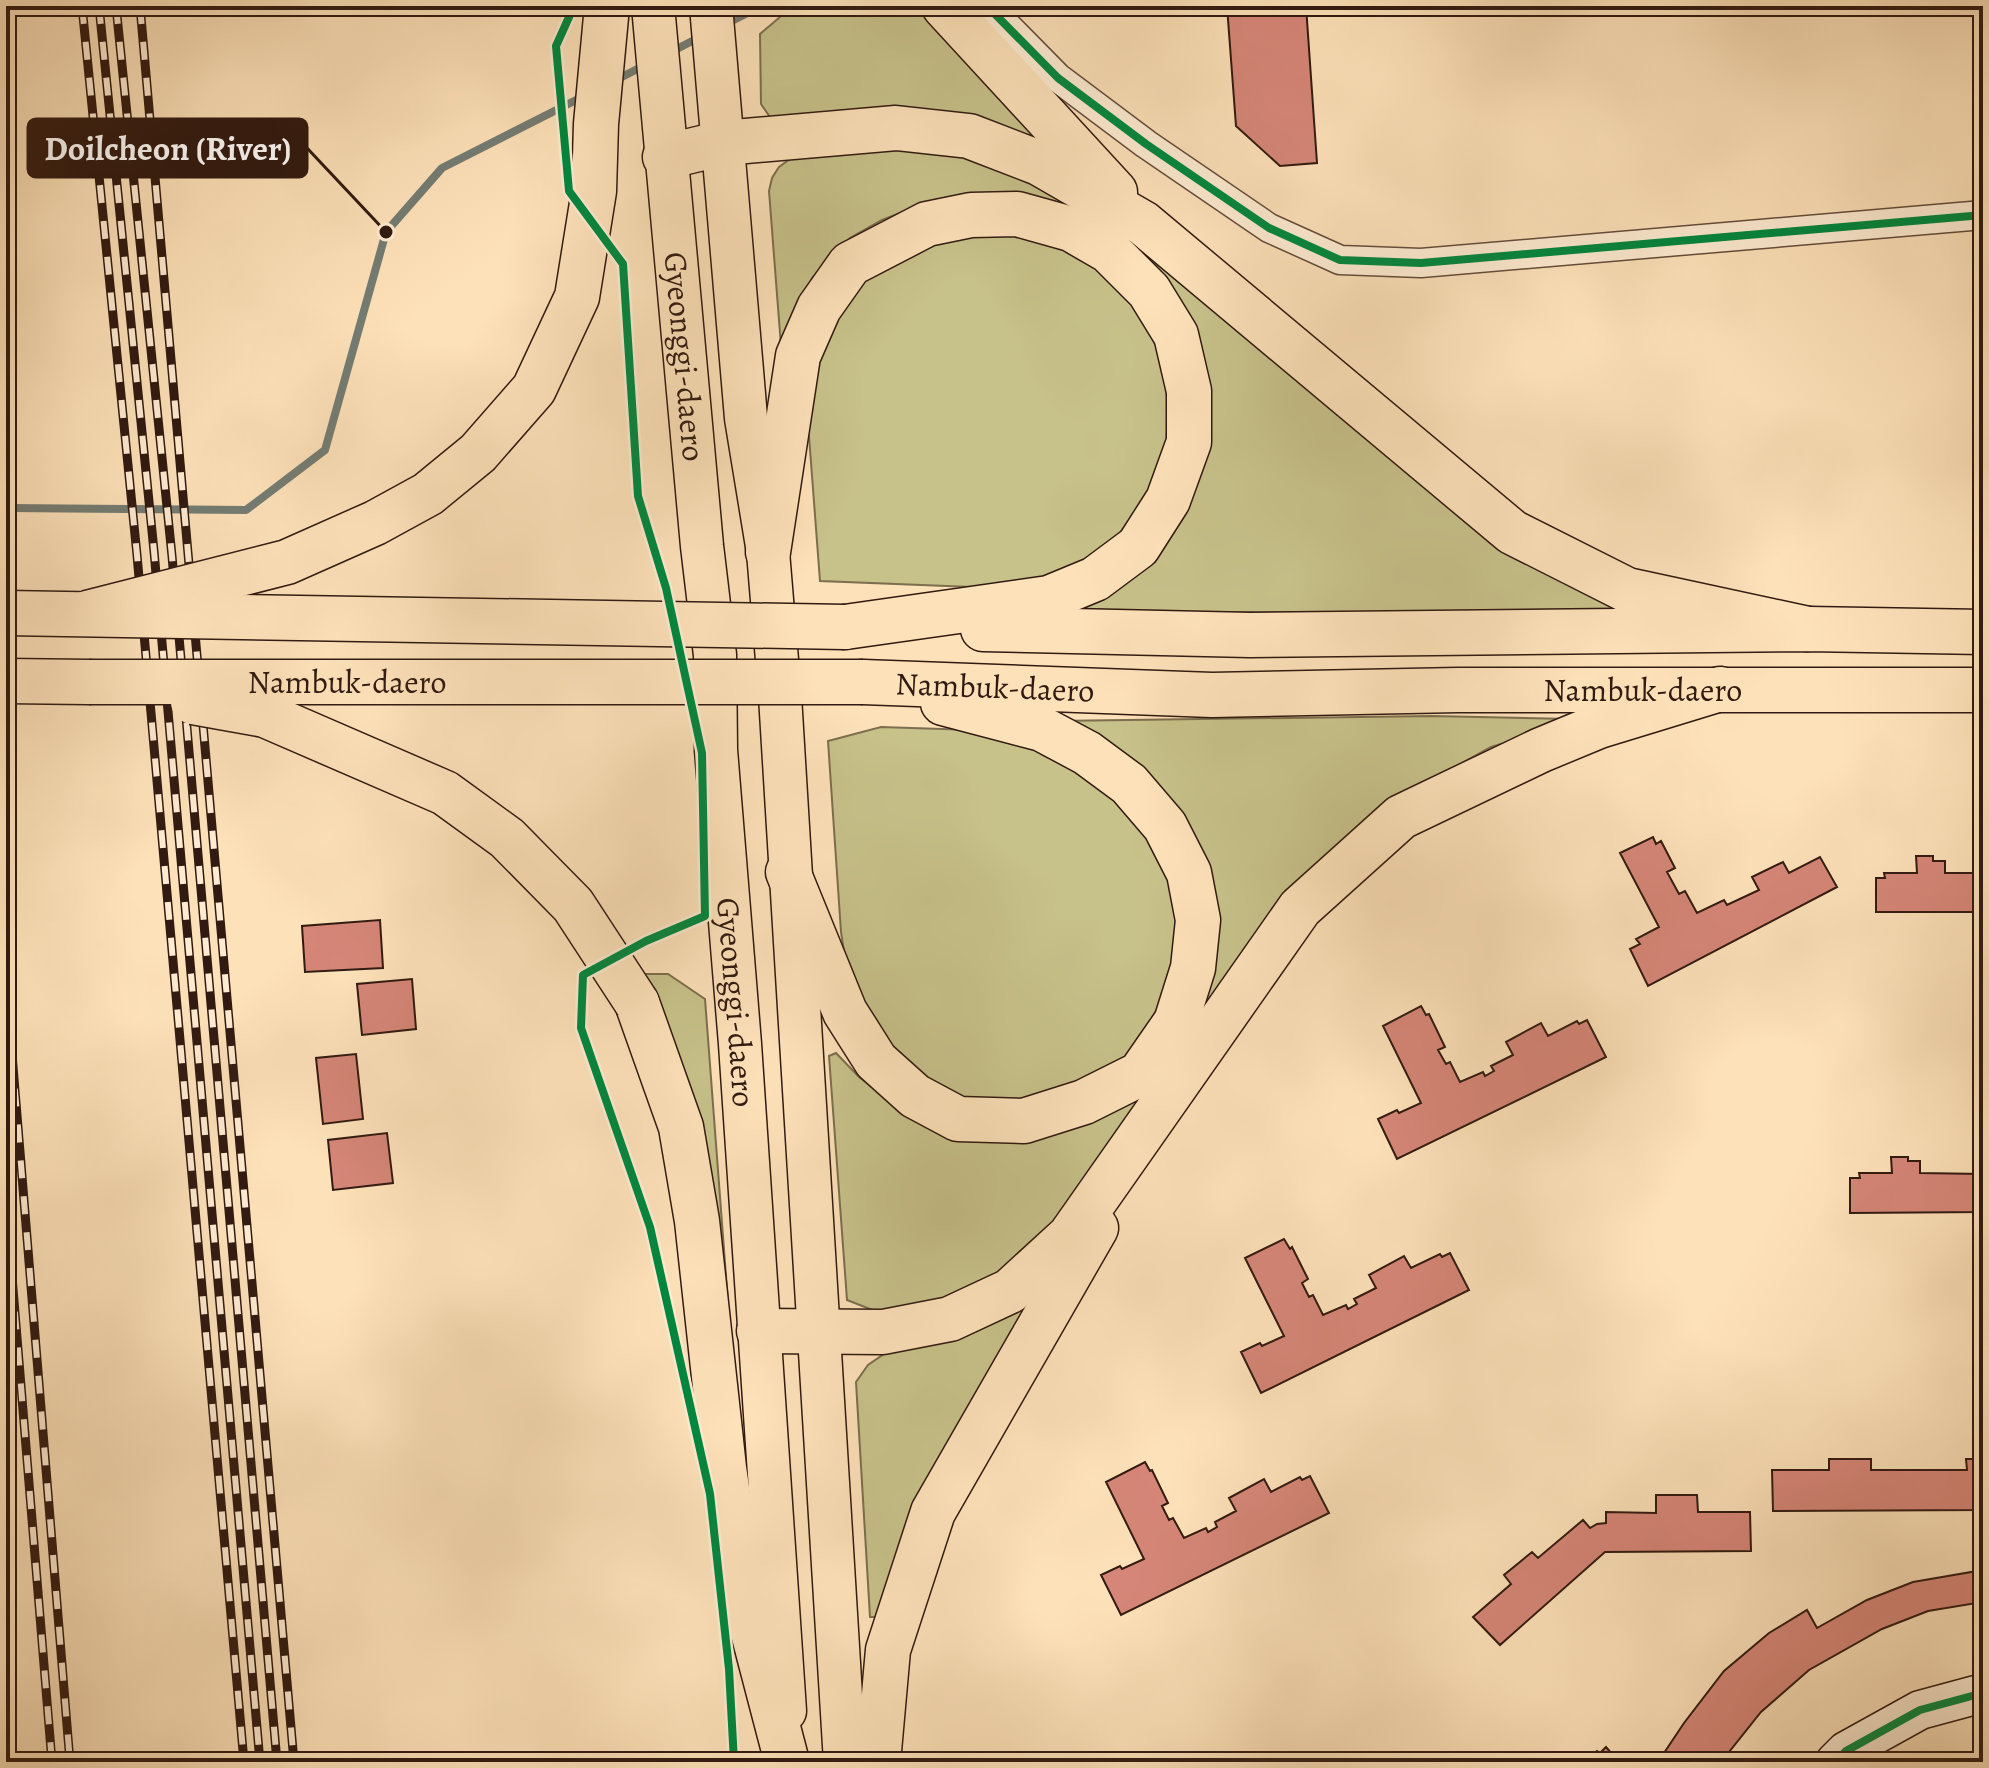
<svg xmlns="http://www.w3.org/2000/svg" width="1989" height="1768" viewBox="0 0 1989 1768" font-family="Alegreya,serif">
	<style>
		.green { fill: #c7c18a; stroke: #7c6e4e; stroke-width: 2 }
		.lines { fill: none; stroke-linecap: round; stroke-linejoin: round }
		.stream { stroke: #747c73; stroke-width: 8 }
		.building { fill: #d68678; stroke: #311a11; stroke-width: 2 }
		.street-casing { stroke: #644c3b; stroke-width: 31 }
		.secondary-casing { stroke: #311a11; stroke-width: 41 }
		.primary-casing { stroke: #311a11; stroke-width: 45 }
		.highway-casing { stroke: #311a11; stroke-width: 47 }
		.street { stroke: #feecd2; stroke-width: 28 }
		.secondary { stroke: #feecd2; stroke-width: 38 }
		.primary { stroke: #fde1b9; stroke-width: 42 }
		.highway { stroke: #fde1b9; stroke-width: 44 }
		.rail-casing { stroke: #311a11; stroke-width: 9 }
		.rail { stroke: #feecd2; stroke-width: 6; stroke-dasharray: 18; stroke-linecap: butt }
		.highway-bridge-casing { stroke: #311a11; stroke-width: 47; stroke-linecap: butt }
		.highway-bridge { stroke: #fde1b9; stroke-width: 44 }
		.cycleway-casing { stroke: #feecd2; stroke-width: 13 }
		.cycleway { stroke: #00873e; stroke-width: 8 }
		.labels { text-anchor: middle; dominant-baseline: central; stroke-width: 8; stroke-linejoin: round; paint-order: stroke }
		.street-label { font-size: 32px; fill: #311a11; stroke: #feecd2 }
		.leader { fill: none; stroke: #311a11; stroke-width: 3 }
		.callout-dot { fill: #311a11; stroke: #feecd2; stroke-width: 3 }
		.callout { fill: #311a11; stroke: #311a11; stroke-width: 3 }
		.callout-label { font-size: 34px; text-anchor: middle; font-weight: bold; fill: #fff }
	</style>
	<rect width="100%" height="100%" fill="#fde1b9"/>
	<filter id="stains"><feTurbulence type="fractalNoise" baseFrequency=".0025" numOctaves="4"/><feColorMatrix values="0 0 0 0 .2 0 0 0 0 .09 0 0 0 0 .02 0 0 0 .5 -.17"/></filter>
	<radialGradient id="worn" r=".72"><stop offset=".6" stop-color="#630" stop-opacity="0"/><stop offset="1" stop-color="#630" stop-opacity=".3"/></radialGradient>
	<path class="green" d="M793,6H922L1050,149L772,120L761,104L760,34Z
		M909,145L986,157L1108,221L969,194L934,200L882,220L850,238L812,278L781,346L769,191L772,178L779,167L797,154Z
		M977,228L1072,246L1129,293L1149,329L1164,365L1168,410L1166,448L1156,479L1139,511L1110,544L1082,564L1039,581L972,587L820,581L808,423L822,335L874,265Z
		M1148,254L1644,613L1078,612L1112,591L1202,464L1141,261Z
		M1432,716L1570,719V723L1491,747L1399,798L1098,1183L997,1286L885,1315L847,1300L829,1056L836,1053L859,1077L900,1108L955,1136L1140,1087L1205,909L1055,721Z
		M881,727L973,730L1015,738L1115,788L1169,866L1181,921L1167,990L1148,1026L1121,1062L1020,1108L957,1106L921,1083L852,1004L841,932L828,741Z
		M639,974H668L705,999L733,1368Z
		M1039,1289L879,1617H870L856,1382L868,1365L890,1350Z"/>
	<g class="lines">
		<path class="stream" d="M726,24L761,6
			M669,53L700,37
			M616,80L647,64
			M6,508L246,510L325,450L386,232L442,168L586,95"/>
	</g>
	<path class="building" d="M1227,6H1306L1317,163L1280,166L1236,126Z
		M1653,837L1656,844L1661,841L1675,868L1667,872L1679,894L1685,891L1697,913L1724,900L1727,905L1759,890L1752,877L1783,862L1789,873L1820,857L1837,887L1648,986L1630,949L1640,944L1636,939L1659,927L1620,853Z
		M1916,856H1933V861H1945V873H1983V912H1876V878H1885L1884,873H1917Z
		M380,920L383,968L305,972L302,926Z
		M412,979L416,1029L362,1035L357,984Z
		M1421,1006L1426,1015L1429,1014L1445,1047L1438,1050L1446,1064L1450,1062L1460,1082L1483,1072L1485,1076L1494,1071L1491,1066L1513,1055L1506,1042L1541,1023L1548,1036L1577,1021L1579,1024L1587,1020L1606,1057L1397,1159L1378,1119L1397,1110L1399,1113L1421,1103L1383,1026Z
		M356,1054L363,1119L323,1124L316,1058Z
		M387,1133L393,1183L333,1190L328,1140Z
		M1891,1157H1908V1161H1920V1173L1983,1174V1212L1850,1213V1178H1860L1859,1173H1892Z
		M1284,1239L1290,1249L1292,1247L1308,1279L1302,1283L1309,1297L1313,1295L1323,1315L1346,1305L1348,1309L1357,1304L1354,1299L1376,1288L1369,1275L1404,1256L1411,1268L1440,1254L1442,1257L1450,1253L1469,1290L1261,1393L1241,1352L1260,1343L1262,1346L1284,1336L1245,1258Z
		M1829,1459H1871V1470H1967L1966,1459H1983V1510L1773,1511L1772,1470H1829Z
		M1145,1462L1150,1471L1152,1470L1168,1503L1162,1506L1169,1520L1173,1518L1184,1538L1206,1528L1208,1532L1217,1527L1215,1522L1236,1511L1229,1498L1264,1479L1271,1492L1300,1477L1302,1480L1310,1476L1329,1513L1121,1615L1101,1575L1120,1566L1122,1569L1144,1559L1106,1482Z
		M1656,1495H1697L1698,1512H1750L1751,1551L1605,1552L1500,1645L1473,1617L1511,1584L1504,1575L1532,1552L1538,1558L1583,1520L1590,1528L1597,1524L1606,1523V1512L1656,1513Z
		M1983,1570V1602L1928,1611L1882,1629L1809,1670L1761,1712L1721,1762H1658L1684,1723L1724,1671L1769,1633L1807,1610L1817,1628L1867,1600L1913,1582Z
		M1606,1747L1619,1762H1584L1597,1751L1600,1753Z"/>
	<g class="lines">
		<defs>
			<path id="street" d="M987,6L1058,78L1146,144L1269,228L1340,260L1421,263L1983,215"/>
			<path id="secondary" d="M1835,1762L1846,1751L1920,1710L1983,1693"/>
			<g id="primary">
				<path id="s1" d="M653,6L702,546L715,655L716,750L740,1044L785,1711"/>
				<path d="M711,6L746,418L768,552L780,696L845,1762"/>
			</g>
			<g id="highway">
				<path d="M944,6L1115,192"/>
				<path d="M665,157L723,143L896,128L969,136L1039,163L1143,223L1512,532L1627,590L1808,629"/>
				<path d="M768,552L798,356L819,308L850,264L927,224L971,215L1017,214L1071,229L1109,251L1149,291L1176,335L1189,391V442L1168,500L1138,547L1095,579L1049,598L845,627"/>
				<path d="M983,629L1250,635L1808,629L1983,632"/>
				<path d="M6,681L89,682"/>
				<path id="s2" d="M863,682L1212,695L1458,690H1983"/>
				<path d="M788,872L845,1012L876,1061L915,1096L958,1119L1024,1121L1084,1102L1140,1074L1176,1022L1193,968L1198,920L1189,873L1165,826L1129,784L1087,753L1042,729L943,703"/>
				<path d="M637,1003L681,1127L697,1221L724,1468L742,1590L787,1762"/>
				<path d="M759,1331L883,1332L950,1319L1010,1291L1070,1236L1300,908L1401,817L1541,750L1599,726L1720,689"/>
				<path d="M878,1762L888,1650L933,1512L1096,1228"/>
			</g>
		</defs>
		<use href="#street" class="street-casing"/>
		<use href="#secondary" class="secondary-casing"/>
		<use href="#primary" class="primary-casing"/>
		<use href="#highway" class="highway-casing"/>
		<use href="#street" class="street"/>
		<use href="#secondary" class="secondary"/>
		<use href="#primary" class="primary"/>
		<use href="#highway" class="highway"/>
		<defs>
			<path id="rail" d="M82,6L137,555L244,1762
				M99,6L154,551L260,1762
				M116,6L172,556L277,1762
				M140,6L294,1762
				M6,981L70,1762
				M6,1204L52,1762"/>
		</defs>
		<use href="#rail" class="rail-casing"/>
		<use href="#rail" class="rail"/>
		<defs>
			<g id="highway-bridge">
				<path d="M6,613L845,627"/>
				<path d="M87,613L287,562L375,523L428,494L478,453L534,389L577,297L594,191L596,124L607,6"/>
				<path id="s3" d="M89,682H863"/>
				<path d="M193,702L265,715L445,793L507,838L573,905L637,1003"/>
			</g>
		</defs>
		<use href="#highway-bridge" class="highway-bridge-casing"/>
		<use href="#highway-bridge" class="highway-bridge"/>
		<defs>
			<path id="cycleway" d="M574,6L556,46L569,191L623,264L638,496L666,588L702,753L705,916L646,941L583,975L581,1028L650,1227L710,1494L729,1669L734,1762
				M987,6L1058,78L1146,144L1269,228L1340,260L1421,263L1983,215
				M1835,1762L1846,1751L1920,1710L1983,1693"/>
		</defs>
		<use href="#cycleway" class="cycleway-casing"/>
		<use href="#cycleway" class="cycleway"/>
	</g>
	<g class="labels">
		<g class="street-label">
			<text stroke="none"><textPath href="#s1" startOffset="352">Gyeonggi-daero</textPath></text>
			<text stroke="none"><textPath href="#s3" startOffset="258">Nambuk-daero</textPath></text>
			<text stroke="none"><textPath href="#s2" startOffset="132">Nambuk-daero</textPath></text>
			<text stroke="none"><textPath href="#s2" startOffset="780">Nambuk-daero</textPath></text>
			<text stroke="none"><textPath href="#s1" startOffset="1000">Gyeonggi-daero</textPath></text>
		</g>
	</g>
	<path class="leader" d="M386 232L307 148"/>
	<circle class="callout-dot" cx="386" cy="232" r="8"/>
	<rect class="callout" x="28" y="119" width="279" height="58" rx="8"/>
	<g class="callout-label">
		<text x="168" y="160">Doilcheon (River)</text>
	</g>
	<rect width="1989" height="1768" fill="none" stroke="#fde1b9" stroke-width="32"/>
	<rect x="8" y="8" width="1973" height="1752" fill="none" stroke="#311a11" stroke-width="4"/>
	<rect x="16" y="16" width="1957" height="1736" fill="none" stroke="#311a11" stroke-width="2"/>
	<rect width="100%" height="100%" filter="url(#stains)"/>
	<rect width="100%" height="100%" fill="url(#worn)"/>
</svg>
